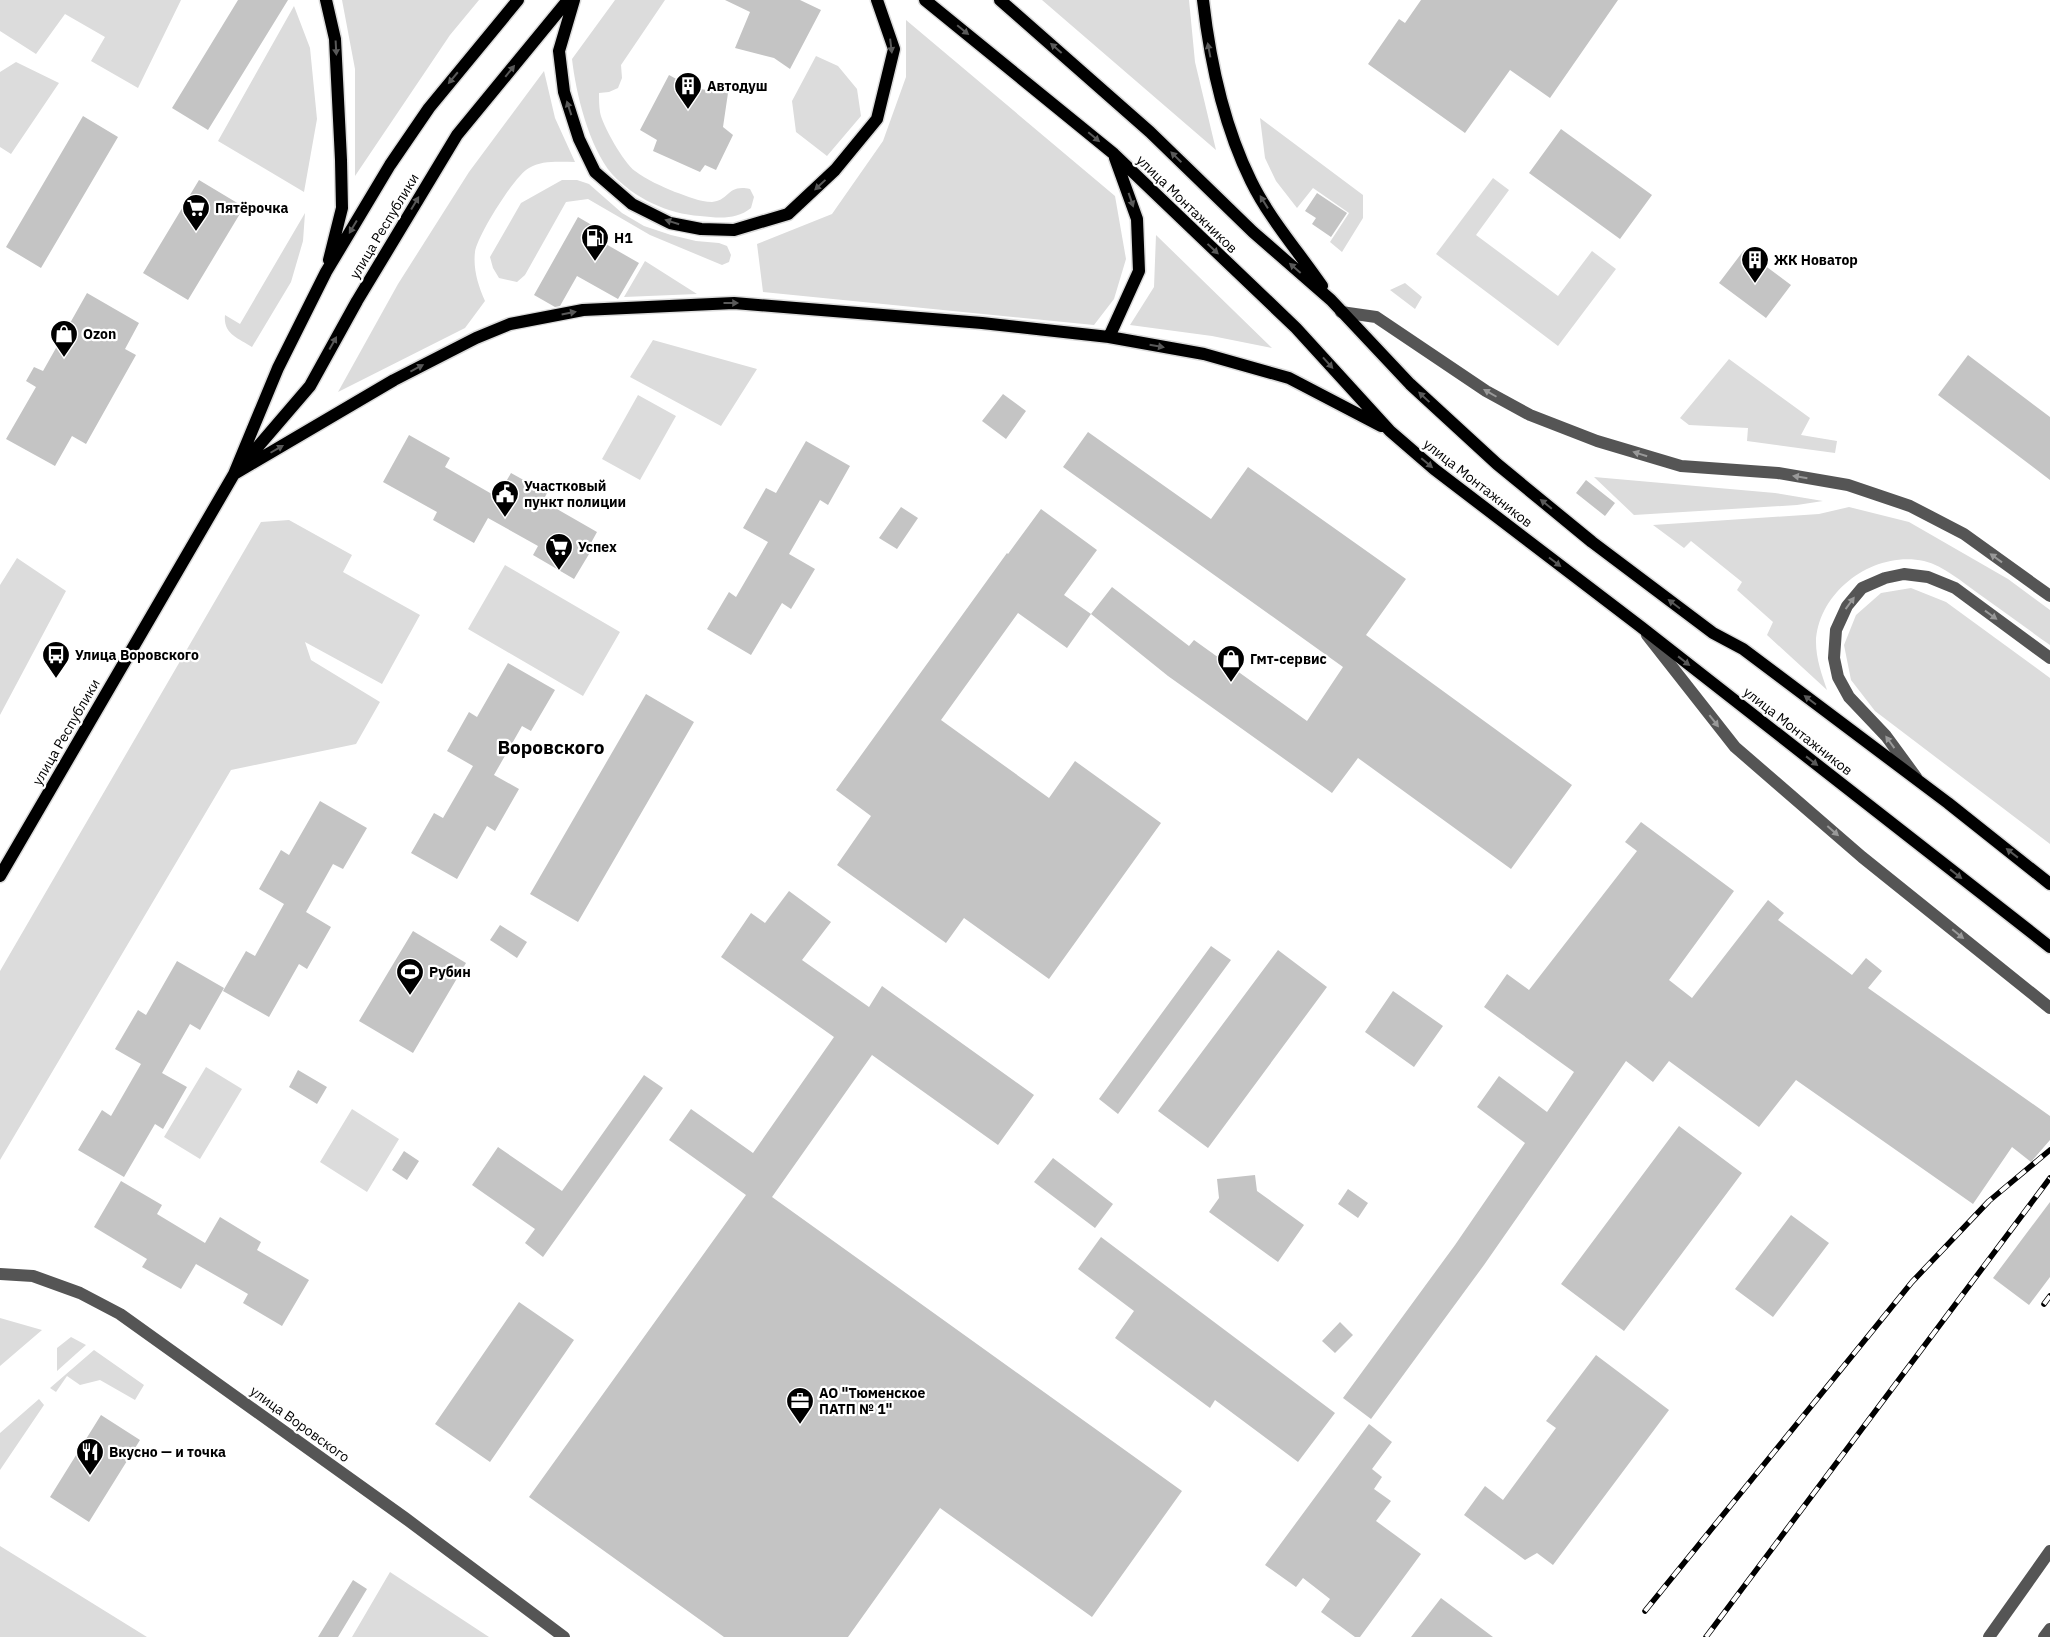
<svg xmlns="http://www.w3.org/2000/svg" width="2050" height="1637" viewBox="0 0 2050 1637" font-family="'IBM Plex Sans',sans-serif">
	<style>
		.green { fill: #dcdcdc }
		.building { fill: #c4c4c4 }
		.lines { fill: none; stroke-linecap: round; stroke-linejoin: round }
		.major-casing { stroke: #dbdbdb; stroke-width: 15 }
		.minor { stroke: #555; stroke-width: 12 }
		.major { stroke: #000; stroke-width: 12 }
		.rail-casing { stroke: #000; stroke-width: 5.5 }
		.rail { stroke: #fff; stroke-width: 4; stroke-dasharray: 11; stroke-linecap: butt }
		.oneway { fill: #595959 }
		.oneway2 { fill: #999 }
		.labels { text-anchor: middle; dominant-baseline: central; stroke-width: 4.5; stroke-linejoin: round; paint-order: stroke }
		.poi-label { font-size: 14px; font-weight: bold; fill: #000; stroke: #fff; text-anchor: start }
		.street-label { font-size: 14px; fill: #000; stroke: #fff }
		.district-label { font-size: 19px; font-weight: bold; fill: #000; stroke: #fff }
	</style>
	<rect width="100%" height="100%" fill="#fff"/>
	<path class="green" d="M0,0H181L138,88L91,61L105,37L65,14L36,54L0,31Z
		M342,0H479L450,35L355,176V69Z
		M615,0H665L621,65L622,78L618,88L609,92L599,93C599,99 599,106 600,112C602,125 624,163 635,171C647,180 661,186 675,192C687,196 700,202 712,202C729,201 727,184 750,189L754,197L751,208C736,220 719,218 700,216C668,214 634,198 612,174C589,147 576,94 572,59Z
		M1042,0H1189L1195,62L1216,150Z
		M294,6L310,48L317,119L304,192L218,141Z
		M906,20L1115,196L1126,259L1114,299L1094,325L763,292L757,244L832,214L883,141L906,77Z
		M816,56L838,66L857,89L861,116L827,156L796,132L792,101Z
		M16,62L59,83L11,154L0,147V72Z
		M544,71L555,118L575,162C560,162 542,160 529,168C515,175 477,236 475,252C473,269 478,285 485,301L465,328L338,392L398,284L469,172Z
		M1260,118L1363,195V218L1342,252L1330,242L1349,213L1313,188L1297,208L1276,181L1265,158Z
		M1493,178L1509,190L1476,235L1558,296L1592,251L1616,269L1558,346L1436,254Z
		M562,180H577L589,184L622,213L644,226L671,235L696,241L719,243L727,246L731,255L729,262L722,265L650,235L588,199L566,202L525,275L517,282L499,278L493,268L490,257L521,203Z
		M305,213L303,241L291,282L252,347C238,338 223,334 225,315L240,324Z
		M1156,235L1272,348L1212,336L1130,325L1154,287Z
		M645,261L697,294L624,297Z
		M1405,283L1422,297L1415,309L1390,290Z
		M653,340L757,369L721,426L630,377Z
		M1729,359L1810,418L1801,435L1837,441L1835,453L1747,441L1748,428L1689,425L1680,418Z
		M638,395L676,416L640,480L602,459Z
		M1594,477L1775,493L1823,501L1797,505L1634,515Z
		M1849,507L1909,522L2008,579L2050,610V645C2026,628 2003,611 1979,594C1962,582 1944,566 1924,561C1874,550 1818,591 1816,642C1816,659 1822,675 1827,690L1767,635L1773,622L1737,590L1742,582L1691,541L1684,548L1653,525L1819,514Z
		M289,520L352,555L343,572L420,615L382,684L305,642L311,660L380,702L356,744L231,770L0,1160V971L261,522Z
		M17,558L66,591L0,715V585Z
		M505,565L620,632L583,696L468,629Z
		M1911,588L1946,602L2050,678V844L1875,711L1851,680L1844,645L1856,615L1881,593Z
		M206,1067L242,1089L200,1159L164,1137Z
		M352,1109L399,1139L367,1192L320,1162Z
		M0,1318L42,1330L0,1366Z
		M71,1337L86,1345L57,1371V1348Z
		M94,1350L144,1385L135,1400L100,1380L80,1385L67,1376L56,1392L50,1388Z
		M39,1399L44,1405L0,1470V1433Z
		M0,1546L147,1637H0Z
		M390,1572L489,1637H352Z"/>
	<path class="building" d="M238,0H288L208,130L172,108Z
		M725,0H800L821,10L790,69L774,58L735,48L750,12Z
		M1421,0H1618L1550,98L1510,70L1465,133L1368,64L1399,19L1405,23Z
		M669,75L693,88L728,93L723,127L733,135L716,170L705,165L700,172L653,151L657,140L640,130Z
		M83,116L118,137L41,268L6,247Z
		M1561,129L1652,195L1620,239L1529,173Z
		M199,180L244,207L188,300L143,273Z
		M1317,193L1347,213L1331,237L1312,224L1316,218L1305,211Z
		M578,217L602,231L597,239L639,263L618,299L577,276L560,306L555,307L534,295Z
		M1744,250L1791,285L1766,318L1719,283Z
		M87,293L139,323L125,349L136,355L86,444L72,436L55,466L6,439L36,387L26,381L34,367L43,371Z
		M1968,355L2050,417V480L1938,395Z
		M1003,394L1026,411L1006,439L982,421Z
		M1088,432L1211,519L1248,467L1406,579L1366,635L1572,785L1511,869L1358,758L1332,793L1168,676L1091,614L1112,587L1189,646L1194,640L1307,721L1343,667L1063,467Z
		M409,435L450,458L445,467L497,497L511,473L547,493L543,501L597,532L586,552L589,554L574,579L533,555L538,546L488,518L474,543L433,520L437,512L383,482Z
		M806,441L850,466L828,505L820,500L789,554L815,569L791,609L782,603L751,655L707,629L729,592L736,597L768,542L743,528L766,488L776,493Z
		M1586,480L1615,503L1605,516L1576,493Z
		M901,507L918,518L897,549L879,538Z
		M1041,509L1097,550L1064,595L1091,614L1067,648L1018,613L941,720L1049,798L1075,761L1161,823L1049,979L964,918L946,943L837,865L871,816L836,790L1007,553L1008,554Z
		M508,663L555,690L531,731L522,726L494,775L519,789L495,831L487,826L457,879L411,853L434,813L443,818L473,766L447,751L469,712L477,717Z
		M646,694L694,722L578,922L530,894Z
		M320,801L367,828L343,869L333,864L306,912L331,927L307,969L299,964L269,1017L223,991L246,951L255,956L284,904L259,889L281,850L289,855Z
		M1641,822L1734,891L1669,980L1692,998L1768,900L1784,913L1778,920L1852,975L1866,958L1882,971L1868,988L2050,1116V1140L2031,1162L2012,1147L1973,1204L1796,1080L1759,1127L1669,1061L1653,1082L1626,1061L1484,1265L1371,1419L1343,1398L1455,1245L1525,1143L1477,1107L1499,1076L1547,1112L1574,1072L1484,1007L1507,974L1529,990L1637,851L1625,842Z
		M789,891L831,922L802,960L869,1007L882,986L1034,1095L998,1145L872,1055L772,1197L1182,1491L1092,1617L940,1508L848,1637H724L529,1497L746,1195L669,1140L691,1109L753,1153L834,1037L721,957L751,913L765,923Z
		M500,925L527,942L517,958L490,940Z
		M413,931L466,963L413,1053L359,1021Z
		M1211,946L1231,960L1118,1114L1099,1099Z
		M1278,950L1327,987L1208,1148L1158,1111Z
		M177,961L224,988L200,1030L190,1024L162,1073L187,1087L163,1129L155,1124L124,1177L78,1150L102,1110L111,1116L141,1064L115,1049L138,1010L146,1015Z
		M1393,991L1443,1026L1414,1067L1365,1032Z
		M298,1070L327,1087L317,1104L289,1087Z
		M644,1075L663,1088L543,1257L525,1243L535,1229L472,1185L498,1147L562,1191Z
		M1679,1126L1742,1173L1624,1331L1561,1284Z
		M404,1151L419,1161L407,1180L392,1170Z
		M1053,1158L1113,1204L1095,1228L1034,1182Z
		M1255,1175L1257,1191L1304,1225L1278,1262L1209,1212L1219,1198L1217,1179Z
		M121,1181L162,1205L157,1214L205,1243L220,1217L261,1242L257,1250L309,1280L282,1326L243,1303L248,1294L196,1264L181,1289L142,1267L147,1259L94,1227Z
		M1348,1189L1368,1203L1358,1218L1338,1204Z
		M2050,1202V1277L2029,1305L1993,1278Z
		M1791,1215L1829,1243L1773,1317L1735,1289Z
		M1101,1237L1335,1413L1298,1462L1215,1400L1210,1408L1115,1338L1134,1311L1078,1269Z
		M519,1302L574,1340L490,1462L435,1424Z
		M1340,1322L1353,1335L1335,1353L1322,1341Z
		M1596,1355L1669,1410L1553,1565L1537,1553L1525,1560L1464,1515L1485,1486L1503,1500L1556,1428L1546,1421Z
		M101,1415L140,1440L89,1522L50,1497Z
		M1369,1424L1392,1442L1372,1469L1382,1477L1374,1489L1391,1501L1376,1521L1421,1554L1360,1637H1355L1321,1612L1330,1599L1303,1578L1296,1587L1265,1565Z
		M353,1580L367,1589L338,1637H318Z
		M1441,1598L1493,1637H1411Z"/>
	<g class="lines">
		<defs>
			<path id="major" d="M326,0L335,39L341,160L342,208L329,260
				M574,0L559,51L564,92L579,139L595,172L632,204L670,223L701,229L734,230L788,214L835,170L877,119L894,49L877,0
				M925,0L1114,154L1296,328L1390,431L1434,469L1641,627L2050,947
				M1000,0L1150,132L1253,232L1331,300L1410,384L1497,464L1592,542L1713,633L1743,649L1948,803L2050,884
				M1203,0C1210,62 1223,124 1251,181C1269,218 1298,251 1322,286
				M1109,337L1139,271L1137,219L1115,158
				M243,464L310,386L357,301L457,135L568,0
				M234,474L394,380L476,338L510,324L583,310L734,303L982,323L1109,337L1204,354L1289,378L1381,426
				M0,876L234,474L278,368L326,272L390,165L429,108L518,0"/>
		</defs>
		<use href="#major" class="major-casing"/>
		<path class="minor" d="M1341,312L1376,317L1486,391L1530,415L1597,441L1681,466L1778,473L1848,485L1910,506L1964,534L2050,596
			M1647,635L1735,747L1862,857L2050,1008
			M1916,777L1886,736L1849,697L1838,677L1834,658L1836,630L1847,606L1862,588L1885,578L1904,574L1928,577L1955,588L2050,658
			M0,1274L33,1276L80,1293L120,1314L405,1518L564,1637
			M1989,1637L2050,1551
			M2044,1637L2050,1629"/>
		<use href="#major" class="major"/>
		<defs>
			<path id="rail" d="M2044,1304L2050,1296
				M1645,1611L1912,1282L1989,1201L2050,1150
				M1706,1637L2050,1178"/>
		</defs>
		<use href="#rail" class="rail-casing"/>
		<use href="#rail" class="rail"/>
	</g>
	<defs><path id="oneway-solid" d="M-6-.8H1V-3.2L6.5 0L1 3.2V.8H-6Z" transform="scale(1.25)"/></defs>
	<g class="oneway">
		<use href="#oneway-solid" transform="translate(963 30) rotate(39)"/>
		<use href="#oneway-solid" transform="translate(891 46) rotate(83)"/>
		<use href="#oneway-solid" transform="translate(336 48) rotate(87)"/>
		<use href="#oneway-solid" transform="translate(1056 48) rotate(-139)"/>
		<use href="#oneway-solid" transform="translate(1209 50) rotate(-101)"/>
		<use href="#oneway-solid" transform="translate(510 71) rotate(-51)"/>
		<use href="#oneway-solid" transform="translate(453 78) rotate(130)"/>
		<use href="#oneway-solid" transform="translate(569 108) rotate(-108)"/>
		<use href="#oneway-solid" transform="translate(1094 137) rotate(40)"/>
		<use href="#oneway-solid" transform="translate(1176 157) rotate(-136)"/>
		<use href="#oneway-solid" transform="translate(820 185) rotate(137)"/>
		<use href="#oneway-solid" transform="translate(1131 200) rotate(71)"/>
		<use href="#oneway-solid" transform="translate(1264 202) rotate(-122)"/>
		<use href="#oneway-solid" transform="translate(415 203) rotate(-59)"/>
		<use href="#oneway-solid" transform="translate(672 222) rotate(-163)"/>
		<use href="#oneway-solid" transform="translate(353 227) rotate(121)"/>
		<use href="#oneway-solid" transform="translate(1213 249) rotate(43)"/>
		<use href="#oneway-solid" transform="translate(1295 268) rotate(-139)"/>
		<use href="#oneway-solid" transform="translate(731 303)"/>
		<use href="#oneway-solid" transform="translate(569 313) rotate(-11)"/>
		<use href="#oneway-solid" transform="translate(333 343) rotate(-61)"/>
		<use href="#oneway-solid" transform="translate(1157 346) rotate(10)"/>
		<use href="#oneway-solid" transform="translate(1328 363) rotate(48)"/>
		<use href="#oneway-solid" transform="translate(417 368) rotate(-28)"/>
		<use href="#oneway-solid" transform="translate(1424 397) rotate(-137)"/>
		<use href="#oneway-solid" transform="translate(277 449) rotate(-30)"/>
		<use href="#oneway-solid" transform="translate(1427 463) rotate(40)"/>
		<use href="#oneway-solid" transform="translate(1546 504) rotate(-141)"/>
		<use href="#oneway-solid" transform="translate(1555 562) rotate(37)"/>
		<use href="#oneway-solid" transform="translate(1674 604) rotate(-143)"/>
		<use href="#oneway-solid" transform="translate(1684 661) rotate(38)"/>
		<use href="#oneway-solid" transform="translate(1810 700) rotate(-143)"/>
		<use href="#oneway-solid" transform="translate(1812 761) rotate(38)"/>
		<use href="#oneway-solid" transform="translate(2012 853) rotate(-142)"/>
		<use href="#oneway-solid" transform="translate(1956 874) rotate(38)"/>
	</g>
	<g class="oneway2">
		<use href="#oneway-solid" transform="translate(1490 393) rotate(-150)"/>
		<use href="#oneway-solid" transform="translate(1640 454) rotate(-163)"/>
		<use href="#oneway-solid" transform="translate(1800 477) rotate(-171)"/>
		<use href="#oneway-solid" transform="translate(1996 558) rotate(-144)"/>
		<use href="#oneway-solid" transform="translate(1850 603) rotate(-54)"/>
		<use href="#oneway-solid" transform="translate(1991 615) rotate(36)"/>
		<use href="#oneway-solid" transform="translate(1714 721) rotate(52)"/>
		<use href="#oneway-solid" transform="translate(1890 742) rotate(-126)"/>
		<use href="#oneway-solid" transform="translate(1833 831) rotate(41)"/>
		<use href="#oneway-solid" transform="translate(1958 934) rotate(39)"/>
	</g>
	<defs>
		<symbol id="building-pin" viewBox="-11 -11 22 30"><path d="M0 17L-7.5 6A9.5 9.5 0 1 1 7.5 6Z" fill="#000" stroke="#fff"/><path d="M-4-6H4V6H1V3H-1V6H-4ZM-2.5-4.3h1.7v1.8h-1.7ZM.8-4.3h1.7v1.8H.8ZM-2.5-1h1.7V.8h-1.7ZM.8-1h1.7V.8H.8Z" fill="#fff"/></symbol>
		<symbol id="supermarket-pin" viewBox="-11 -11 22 30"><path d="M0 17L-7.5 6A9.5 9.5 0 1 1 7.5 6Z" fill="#000" stroke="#fff"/><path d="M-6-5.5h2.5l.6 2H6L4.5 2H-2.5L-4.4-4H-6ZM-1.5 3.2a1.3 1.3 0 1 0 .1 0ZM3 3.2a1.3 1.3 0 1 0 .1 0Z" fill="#fff"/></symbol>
		<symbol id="fuel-pin" viewBox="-11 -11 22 30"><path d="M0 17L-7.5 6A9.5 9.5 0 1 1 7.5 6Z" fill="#000" stroke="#fff"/><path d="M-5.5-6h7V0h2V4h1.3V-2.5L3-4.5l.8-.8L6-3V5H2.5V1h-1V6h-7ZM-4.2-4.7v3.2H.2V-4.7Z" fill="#fff"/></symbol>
		<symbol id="shop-pin" viewBox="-11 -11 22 30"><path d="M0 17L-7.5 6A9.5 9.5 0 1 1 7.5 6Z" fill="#000" stroke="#fff"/><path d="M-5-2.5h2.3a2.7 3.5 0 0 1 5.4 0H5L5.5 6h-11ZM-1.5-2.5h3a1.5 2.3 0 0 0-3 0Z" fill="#fff"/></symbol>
		<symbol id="civic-pin" viewBox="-11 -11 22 30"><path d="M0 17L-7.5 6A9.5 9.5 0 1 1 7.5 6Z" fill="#000" stroke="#fff"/><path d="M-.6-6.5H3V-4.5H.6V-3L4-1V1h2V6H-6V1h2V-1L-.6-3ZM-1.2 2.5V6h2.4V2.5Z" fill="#fff"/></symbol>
		<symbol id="bus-pin" viewBox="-11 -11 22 30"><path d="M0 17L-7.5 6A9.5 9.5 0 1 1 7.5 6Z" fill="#000" stroke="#fff"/><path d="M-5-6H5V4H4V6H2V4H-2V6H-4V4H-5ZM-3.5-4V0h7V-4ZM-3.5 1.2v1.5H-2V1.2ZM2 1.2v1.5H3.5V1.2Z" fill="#fff"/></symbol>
		<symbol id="stadium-pin" viewBox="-11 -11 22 30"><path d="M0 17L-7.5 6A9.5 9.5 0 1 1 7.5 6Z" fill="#000" stroke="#fff"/><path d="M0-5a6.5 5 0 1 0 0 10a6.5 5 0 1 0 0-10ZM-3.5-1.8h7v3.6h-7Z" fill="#fff"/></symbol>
		<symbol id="office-pin" viewBox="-11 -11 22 30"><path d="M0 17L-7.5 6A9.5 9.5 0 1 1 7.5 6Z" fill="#000" stroke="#fff"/><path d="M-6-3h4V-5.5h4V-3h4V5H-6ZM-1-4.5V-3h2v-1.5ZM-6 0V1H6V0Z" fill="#fff"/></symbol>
		<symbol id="restaurant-pin" viewBox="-11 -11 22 30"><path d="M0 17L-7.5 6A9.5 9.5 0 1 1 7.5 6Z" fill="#000" stroke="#fff"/><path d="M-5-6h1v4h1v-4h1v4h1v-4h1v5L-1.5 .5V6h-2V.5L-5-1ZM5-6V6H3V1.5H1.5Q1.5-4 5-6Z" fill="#fff"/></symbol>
	</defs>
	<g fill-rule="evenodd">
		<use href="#building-pin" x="672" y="70" width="32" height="43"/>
		<use href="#supermarket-pin" x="180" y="192" width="32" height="43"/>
		<use href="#fuel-pin" x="579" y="222" width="32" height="43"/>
		<use href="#building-pin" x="1739" y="244" width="32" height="43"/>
		<use href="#shop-pin" x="48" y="318" width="32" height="43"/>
		<use href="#civic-pin" x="489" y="478" width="32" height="43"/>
		<use href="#supermarket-pin" x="543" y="531" width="32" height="43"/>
		<use href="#bus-pin" x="40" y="639" width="32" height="43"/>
		<use href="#shop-pin" x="1215" y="643" width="32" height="43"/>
		<use href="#stadium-pin" x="394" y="956" width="32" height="43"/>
		<use href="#office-pin" x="784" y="1385" width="32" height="43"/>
		<use href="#restaurant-pin" x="74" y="1436" width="32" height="43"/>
	</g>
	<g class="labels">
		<g class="poi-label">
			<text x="707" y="86">Автодуш</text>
			<text x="215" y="208">Пятёрочка</text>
			<text x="614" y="238">Н1</text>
			<text x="1774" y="260">ЖК Новатор</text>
			<text x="83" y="334">Ozon</text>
			<text x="524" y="486">Участковый<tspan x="524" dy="16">пункт полиции</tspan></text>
			<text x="578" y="547">Успех</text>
			<text x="75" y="655">Улица Воровского</text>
			<text x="1250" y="659">Гмт-сервис</text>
			<text x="429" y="972">Рубин</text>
			<text x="819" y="1393">АО "Тюменское<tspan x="819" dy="16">ПАТП № 1"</tspan></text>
			<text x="109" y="1452">Вкусно — и точка</text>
		</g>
		<g class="street-label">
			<text transform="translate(1187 204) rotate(44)">улица Монтажников</text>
			<text transform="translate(384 226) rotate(-59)">улица Республики</text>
			<text transform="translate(1478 483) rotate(38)">улица Монтажников</text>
			<text transform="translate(1798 731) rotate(38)">улица Монтажников</text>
			<text transform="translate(66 732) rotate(-60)">улица Республики</text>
			<text transform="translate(300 1424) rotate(36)">улица Воровского</text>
		</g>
		<g class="district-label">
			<text x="551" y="747">Воровского</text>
		</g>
	</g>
</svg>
